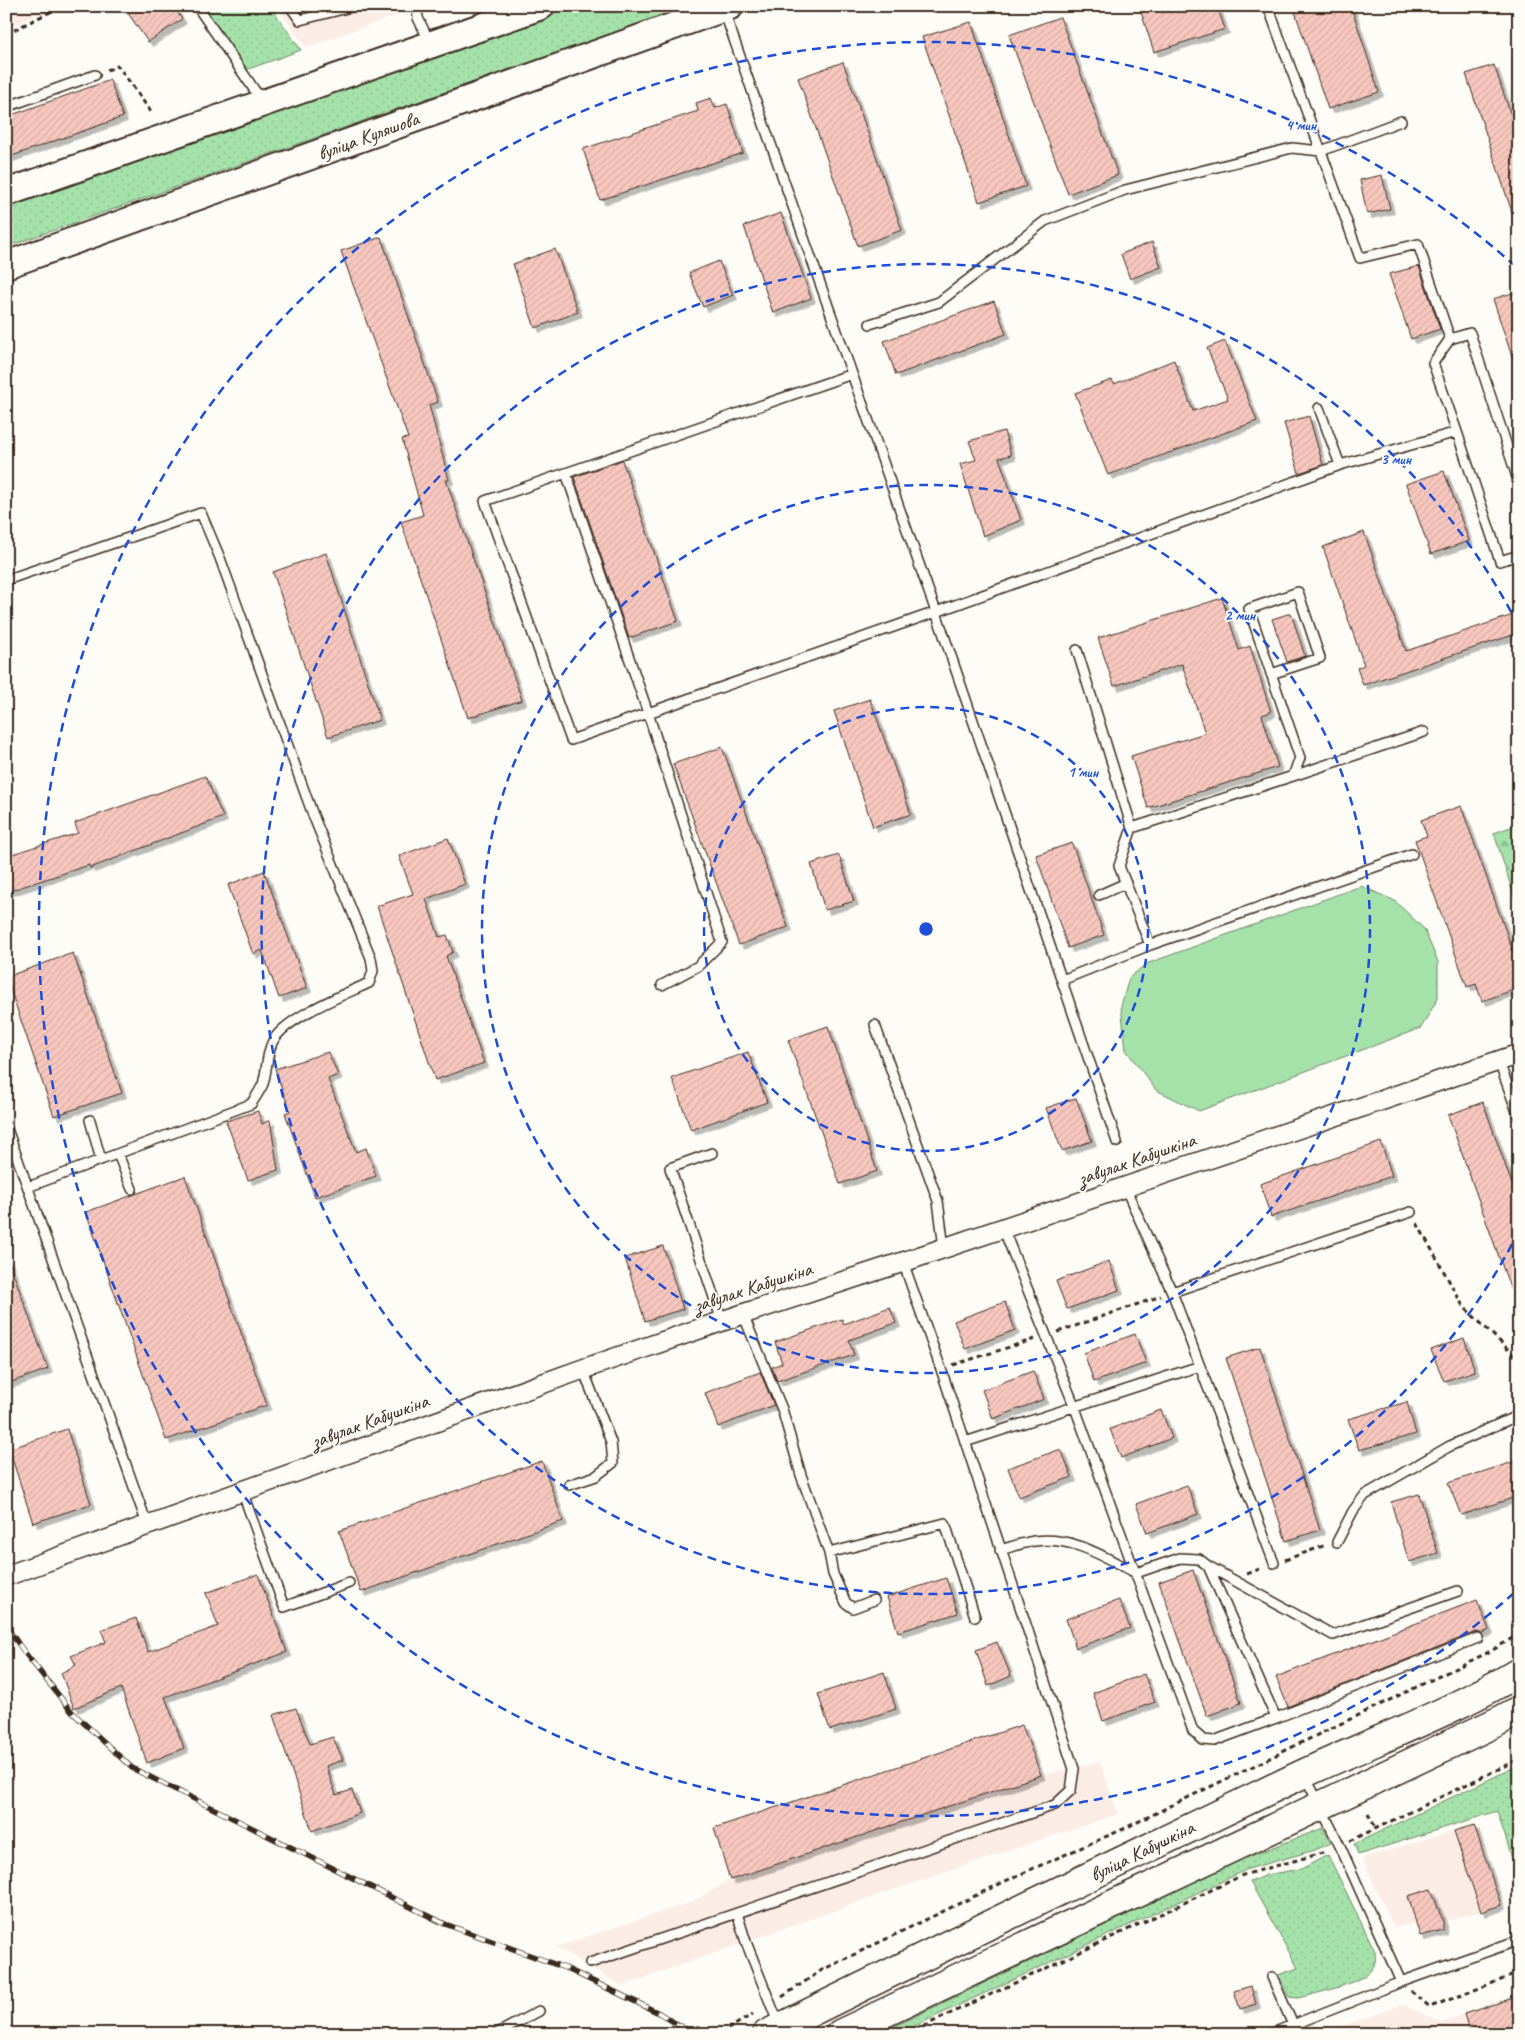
<svg xmlns="http://www.w3.org/2000/svg" width="1525" height="2040" viewBox="0 0 1525 2040" font-family="Caveat,sans-serif">
	<style>
		.built { fill: #fcece6 }
		.green { fill: url(#green-dots); stroke: #708664 }
		.forest { fill: url(#forest-firs); stroke: #708664 }
		.pitch { fill: #a4e2aa; stroke: #708664 }
		.building { fill: url(#building-hatch); stroke: #3b2a1e; filter: url(#shadow) }
		.lines { fill: none; stroke-linecap: round; stroke-linejoin: round }
		.service-casing { stroke: #3b2a1e; stroke-width: 12 }
		.minor-casing { stroke: #3b2a1e; stroke-width: 22 }
		.secondary-casing { stroke: #3b2a1e; stroke-width: 30 }
		.primary-casing { stroke: #3b2a1e; stroke-width: 31 }
		.path { stroke: #3b2a1e; stroke-width: 3; stroke-dasharray: 5 4; stroke-linecap: butt }
		.service { stroke: #fdfcf7; stroke-width: 9 }
		.minor { stroke: #fdfcf7; stroke-width: 19 }
		.secondary { stroke: #fdfcf7; stroke-width: 26 }
		.primary { stroke: #fdfcf7; stroke-width: 28 }
		.rail-casing { stroke: #3b2a1e; stroke-width: 5.5 }
		.rail { stroke: #fdfcf7; stroke-width: 4; stroke-dasharray: 11; stroke-linecap: butt }
		.ring { fill: none; stroke: #1d4ed8; stroke-width: 2.5; stroke-dasharray: 9 6 }
		.labels { text-anchor: middle; dominant-baseline: central; stroke-width: 4; stroke-linejoin: round; paint-order: stroke }
		.street-label { font-size: 20px; fill: #3b2a1e; stroke: #fdfcf7 }
		.centre { fill: #1d4ed8; stroke: #fdfcf7; stroke-width: 2.5 }
		.ring-label { font-size: 15px; text-anchor: middle; font-weight: bold; fill: #1d4ed8; stroke: #fdfcf7; stroke-width: 4; stroke-linejoin: round; paint-order: stroke }
	</style>
	<defs>
		<pattern id="green-dots" width="8" height="8" patternUnits="userSpaceOnUse" patternTransform="scale(1.25)"><rect width="8" height="8" fill="#a4e2aa"/><path d="M2 2h.1M6 6h.1" fill="none" stroke="#8ec292" stroke-width="1.8" stroke-linecap="round"/></pattern>
		<pattern id="forest-firs" width="22" height="20" patternUnits="userSpaceOnUse" patternTransform="scale(1.25)"><rect width="22" height="20" fill="#a4e2aa"/><path d="M5 1l3.5 6h-7zM16 11l3.5 6h-7z" fill="#8ec292"/></pattern>
		<pattern id="building-hatch" width="6" height="6" patternUnits="userSpaceOnUse" patternTransform="scale(1.25)"><rect width="6" height="6" fill="#f8c8bf"/><path d="M-1 1l2-2M0 6l6-6M5 7l2-2" fill="none" stroke="#d6aca4"/></pattern>
		<filter id="shadow"><feDropShadow dx="4.5" dy="4.5" stdDeviation="0" flood-color="#0004"/></filter>
	</defs>
	<rect width="100%" height="100%" fill="#fdfcf7"/>
	<filter id="ink" filterUnits="userSpaceOnUse"><feTurbulence type="fractalNoise" baseFrequency=".02" numOctaves="2"/><feDisplacementMap in="SourceGraphic" scale="10" xChannelSelector="R" yChannelSelector="G"/><feConvolveMatrix kernelMatrix="1 2 1 2 8 2 1 2 1" color-interpolation-filters="sRGB"/></filter>
	<g filter="url(#ink)">
		<path class="built" d="M6,6H53L6,29Z
			M276,6H423L306,47Z
			M1100,1762L1118,1814L884,1893L622,1986L556,1947L692,1902L730,1880L1041,1775Z
			M1474,1825L1501,1905L1443,1922V1930L1420,1936L1416,1922L1394,1928L1362,1858Z
			M1403,2005L1442,2023L1464,2014L1468,2034H1319Z"/>
		<path class="green" d="M203,6H270L301,50L246,70Z
			M562,6H689L6,247V204Z
			M1519,1765V1880L1497,1811L1358,1855L1354,1844Z
			M1323,1828L1331,1843L1315,1850L1248,1869L898,2034H878L1243,1859Z
			M1328,1855L1375,1951C1375,1955 1376,1960 1375,1963C1370,1983 1316,1993 1298,1998L1289,1997L1278,1975L1298,1968L1250,1882L1266,1875L1301,1869Z"/>
		<path class="forest" d="M1519,824V912L1494,833Z"/>
		<path class="pitch" d="M1361,886L1395,901L1424,929L1438,962V998L1421,1028L1199,1111L1156,1090L1126,1050L1121,1006L1129,978L1146,964Z"/>
		<path class="building" d="M123,6H173L182,19L148,42Z
			M1139,6H1217L1225,29L1154,52Z
			M1293,6H1351L1379,92L1328,109Z
			M1060,17L1118,175L1068,194L1009,35Z
			M971,22L1026,186L979,202L922,37Z
			M843,62L902,230L858,246L798,78Z
			M1494,65L1519,139V223L1516,224L1466,74Z
			M110,80L123,117L6,158V117Z
			M711,98L715,108L727,104L743,153L600,200L583,149L698,111L696,103Z
			M1382,175L1390,209L1367,214L1360,180Z
			M781,213L811,298L773,313L744,226Z
			M381,237L438,402L429,405L449,480H446L522,700L468,718L401,522L423,515L402,439L408,438L341,251Z
			M1152,242L1161,267L1130,279L1121,254Z
			M555,249L578,312L535,328L513,264Z
			M719,261L733,295L703,307L689,273Z
			M1419,266L1440,329L1411,339L1389,274Z
			M1519,291V369H1516L1493,299Z
			M994,301L1006,334L896,375L884,341Z
			M1225,341L1257,421L1108,475L1075,393L1112,380L1114,384L1174,360L1193,411L1228,399L1207,348Z
			M1309,416L1323,465L1299,473L1284,423Z
			M1004,431L1011,455L999,458L1021,520L983,536L960,464L976,460L969,441Z
			M622,460L678,621L629,638L574,477Z
			M1444,471L1469,541L1431,554L1406,484Z
			M1364,532L1406,651L1519,613V633L1363,685L1357,668L1364,665L1323,547Z
			M326,553L380,720L328,737L273,572Z
			M1222,598L1239,650L1250,646L1271,712L1262,715L1278,767L1148,808L1131,756L1205,733L1182,664L1114,686L1098,638Z
			M1291,613L1305,656L1287,662L1272,619Z
			M870,699L911,814L873,827L834,711Z
			M722,747L788,927L739,945L673,764Z
			M205,776L223,817L90,868L89,865L6,892V856L78,833L75,823Z
			M1461,806L1519,968V988L1482,1001L1476,984L1467,987L1415,840L1427,836L1421,820Z
			M448,838L465,884L426,899L439,937L447,935L453,952L446,956L484,1063L435,1080L377,906L413,894L399,856Z
			M1072,843L1104,935L1068,948L1036,855Z
			M839,855L854,901L825,910L811,864Z
			M264,871L307,988L279,998L262,950L253,954L228,885Z
			M73,953L122,1093L54,1116L6,977Z
			M828,1026L877,1171L840,1184L788,1040Z
			M328,1052L338,1075L328,1079L356,1152L366,1148L376,1176L315,1197L285,1113L290,1111L275,1069Z
			M748,1052L767,1102L691,1130L672,1078Z
			M1076,1098L1092,1141L1062,1151L1046,1108Z
			M1483,1102L1519,1204V1306L1517,1307L1448,1115Z
			M258,1111L262,1124L270,1120L278,1170L248,1180L226,1121Z
			M1381,1142L1392,1176L1271,1217L1260,1184Z
			M185,1176L267,1405L166,1440L86,1212Z
			M663,1246L683,1309L645,1321L625,1258Z
			M6,1259H8L48,1369L6,1384Z
			M1109,1261L1119,1290L1067,1309L1056,1281Z
			M1005,1302L1015,1330L965,1349L954,1321Z
			M890,1307L896,1323L849,1340L854,1355L777,1381L772,1367L782,1363L775,1342L842,1319L844,1324Z
			M1135,1334L1146,1363L1094,1382L1084,1353Z
			M1464,1338L1475,1371L1444,1381L1431,1350Z
			M1260,1347L1320,1530L1286,1541L1226,1358Z
			M1033,1371L1044,1399L993,1419L982,1390Z
			M760,1372L774,1405L718,1427L705,1393Z
			M1407,1402L1416,1434L1359,1450L1348,1419Z
			M1161,1410L1172,1438L1121,1458L1110,1429Z
			M67,1429L91,1504L33,1523L9,1449Z
			M1061,1449L1072,1477L1019,1497L1008,1468Z
			M1519,1460V1496L1461,1515L1448,1483Z
			M542,1461L563,1521L361,1592L339,1531Z
			M1187,1485L1198,1514L1147,1533L1136,1504Z
			M1419,1494L1438,1553L1409,1562L1391,1502Z
			M1193,1570L1241,1703L1207,1716L1159,1582Z
			M258,1574L287,1652L165,1697L184,1748L147,1763L121,1688L74,1708L61,1673L76,1665L71,1656L106,1642L101,1630L136,1618L148,1652L218,1626L206,1593Z
			M946,1578L958,1613L898,1632L887,1597Z
			M1119,1600L1130,1628L1076,1648L1066,1619Z
			M1477,1600L1489,1630L1482,1633L1476,1632L1288,1707L1276,1677Z
			M997,1642L1011,1676L988,1686L976,1650Z
			M884,1672L896,1709L830,1730L818,1694Z
			M1144,1674L1155,1702L1103,1721L1093,1693Z
			M296,1708L310,1744L333,1737L343,1760L326,1766L336,1795L352,1790L360,1813L312,1831L273,1715Z
			M1022,1725L1041,1775L730,1880L714,1828Z
			M1474,1825L1501,1905L1481,1912L1454,1831Z
			M1431,1889L1443,1922V1930L1420,1936L1408,1896Z
			M1251,1986L1256,2004L1240,2009L1234,1991Z
			M1519,1996V2031L1510,2034H1470L1464,2014Z"/>
		<g class="lines">
			<defs>
				<path id="service" d="M197,6L262,101
					M290,6L300,20L355,6
					M417,6L418,18L430,43
					M1268,6L1360,258L1418,244L1450,339L1470,333L1519,483
					M724,11L936,612L1117,1142
					M6,107L95,75
					M870,324L939,302L1045,221L1125,190L1292,148L1321,151L1401,121
					M1450,339L1433,363L1457,432
					M852,374L485,501L571,740L936,612L1340,465
					M1319,408L1340,465L1457,432L1500,561L1519,555
					M566,473L648,713L722,942L698,966L662,985
					M6,580L201,513L220,558L313,815L371,958L373,971L369,983C345,994 282,1019 272,1043C266,1057 267,1071 263,1084C260,1091 255,1098 251,1104L28,1187
					M1077,650L1132,828L1119,866L1150,945
					M1293,776L1424,732
					M1132,828L1293,776L1300,758L1249,609L1298,592L1320,658L1271,674
					M1099,895L1126,883
					M1062,980L1150,945L1412,854
					M875,1025L938,1201L944,1248
					M1499,1062L1519,1117
					M90,1120L101,1160
					M6,1126L147,1524
					M712,1153L670,1168L722,1321
					M118,1154L132,1189
					M1125,1187L1172,1292L1274,1563
					M1003,1228L1074,1405L1193,1731L1203,1740L1214,1741L1276,1718
					M1172,1292L1411,1212
					M743,1314L782,1409L801,1475L829,1553L833,1574L846,1603L853,1608L874,1600
					M965,1442L1200,1366
					M569,1485L596,1476L613,1463L611,1442L583,1369
					M242,1491L284,1607L349,1583
					M1337,1542L1353,1511L1365,1495L1450,1446L1519,1415
					M1000,1550C1011,1547 1022,1543 1034,1541C1073,1536 1102,1556 1136,1573L1180,1558L1199,1559L1208,1566L1276,1718L1478,1638
					M829,1553L945,1523L975,1617
					M1208,1566L1333,1635L1458,1591
					M1305,1776L1340,1846L1401,1982
					M737,1913L746,1942L779,2025
					M590,1963L1055,1805L1071,1790L1074,1769L941,1369L903,1262
					M1272,1977L1293,2025
					M496,2034L539,2011
					M1270,2034L1401,1982L1519,1940"/>
				<path id="minor" d="M6,1576L583,1369L743,1314L903,1262L1519,1054"/>
				<path id="secondary" d="M6,193L541,6
					M6,265L730,6"/>
				<path id="primary" d="M767,2034C940,1947 1114,1865 1288,1781C1364,1744 1446,1716 1519,1672
					M840,2034L1501,1720L1519,1710"/>
			</defs>
			<use href="#service" class="service-casing"/>
			<use href="#minor" class="minor-casing"/>
			<use href="#secondary" class="secondary-casing"/>
			<use href="#primary" class="primary-casing"/>
			<path class="path" d="M6,34L62,6
				M107,70L118,66L151,112
				M1417,1223L1463,1306L1519,1360
				M1058,1332L1161,1296
				M953,1365L1035,1339
				M1285,1560L1326,1545
				M1247,1574L1262,1568
				M1368,1813L1376,1829
				M1350,1841L1519,1759
				M1411,1991L1430,2007L1519,1973
				M782,1997L822,1970L1014,1877L1121,1830L1491,1651L1519,1634
				M720,2034L753,2014
				M907,2034L1243,1875L1326,1852"/>
			<use href="#service" class="service"/>
			<use href="#minor" class="minor"/>
			<use href="#secondary" class="secondary"/>
			<use href="#primary" class="primary"/>
			<defs>
				<path id="rail" d="M6,1626L25,1653L72,1712L132,1768L445,1924L565,1968L659,2013L693,2034"/>
			</defs>
			<use href="#rail" class="rail-casing"/>
			<use href="#rail" class="rail"/>
		</g>
	</g>
	<g class="ring">
		<circle cx="926" cy="929" r="222"/>
		<circle cx="926" cy="929" r="444"/>
		<path d="M1519 1231A665 665 0 1 1 1519 627"/>
		<path d="M1514 1593A887 887 0 1 1 1514 265"/>
	</g>
	<g class="labels">
		<g class="street-label">
			<text transform="translate(368 136) rotate(-20)">вуліца Куляшова</text>
			<text transform="translate(1137 1159) rotate(-19)">завулак Кабушкіна</text>
			<text transform="translate(753 1287) rotate(-18)">завулак Кабушкіна</text>
			<text transform="translate(370 1421) rotate(-20)">завулак Кабушкіна</text>
			<text transform="translate(1142 1851) rotate(-26)">вуліца Кабушкіна</text>
		</g>
	</g>
	<circle cx="926" cy="929" r="8" class="centre"/>
	<g class="ring-label">
		<text x="1301" y="130">4 мин</text>
		<text x="1396" y="464">3 мин</text>
		<text x="1240" y="620">2 мин</text>
		<text x="1083" y="777">1 мин</text>
	</g>
	<rect width="1525" height="2040" fill="none" stroke="#fdfcf7" stroke-width="25"/>
	<rect x="12" y="12" width="1500" height="2015" fill="none" stroke="#3b2a1e" stroke-width="2" filter="url(#ink)"/>
</svg>
